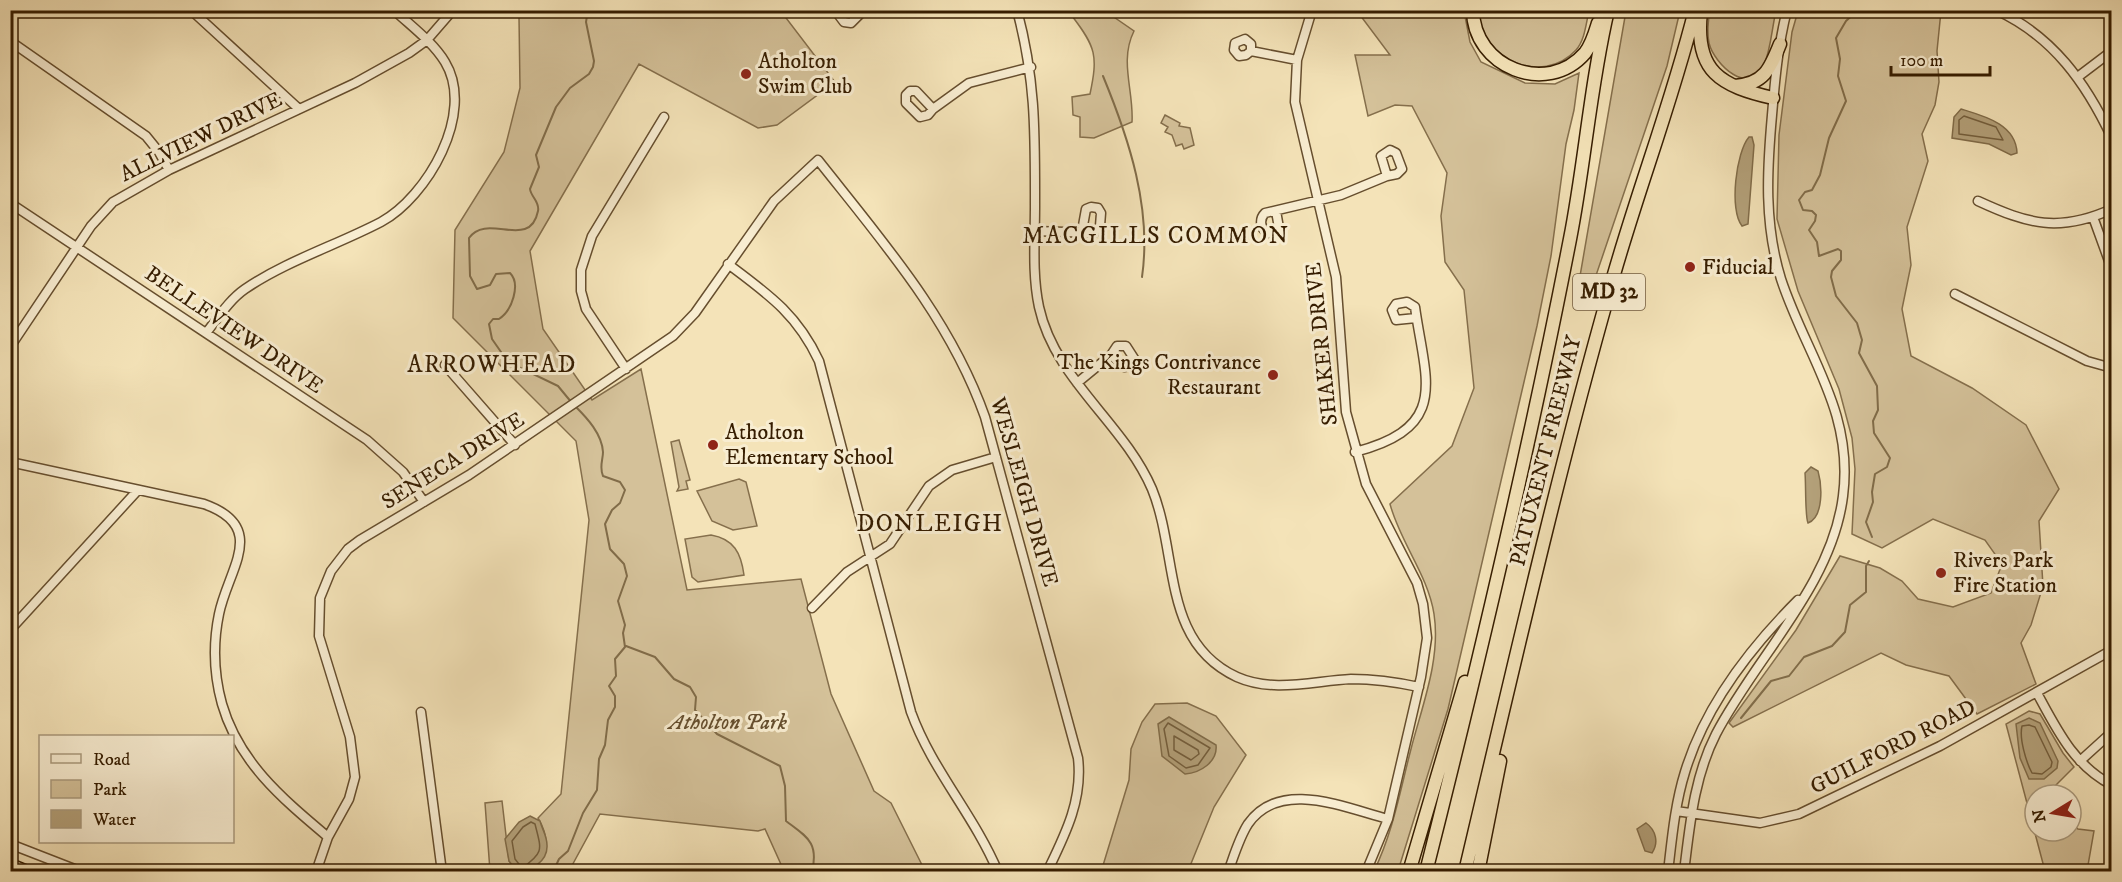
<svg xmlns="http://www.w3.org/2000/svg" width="2122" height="882" viewBox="0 0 2122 882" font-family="'IM FELL DW Pica',serif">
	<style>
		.green { fill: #d4c199; stroke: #856f4c; stroke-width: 1.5 }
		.water { fill: #b3a079; stroke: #816c49; stroke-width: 1.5 }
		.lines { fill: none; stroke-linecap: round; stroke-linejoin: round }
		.shore { stroke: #745e3c; stroke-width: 1.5 }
		.stream { stroke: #816c49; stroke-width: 2 }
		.minor-casing { stroke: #664e2e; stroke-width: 11 }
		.highway-casing { stroke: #361d00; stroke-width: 15 }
		.minor { stroke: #f8edd1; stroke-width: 8 }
		.highway { stroke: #f4e3b8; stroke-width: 12 }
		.poi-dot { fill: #8f2418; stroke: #f8edd1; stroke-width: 2 }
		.labels { text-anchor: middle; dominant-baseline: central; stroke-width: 6; stroke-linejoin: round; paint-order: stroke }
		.shield { fill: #f8edd1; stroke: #705b3f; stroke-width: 1.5 }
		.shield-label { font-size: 21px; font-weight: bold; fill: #361d00 }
		.poi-label { font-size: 22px; fill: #361d00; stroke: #f8edd1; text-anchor: start }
		.street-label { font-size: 22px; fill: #361d00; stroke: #f8edd1 }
		.park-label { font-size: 22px; font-style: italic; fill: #654e2e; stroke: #f8edd1 }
		.neighbourhood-label { font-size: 24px; letter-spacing: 1.5px; fill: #361d00; stroke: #f8edd1 }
	</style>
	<rect width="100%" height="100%" fill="#f4e3b8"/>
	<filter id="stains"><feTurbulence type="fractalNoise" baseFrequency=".00333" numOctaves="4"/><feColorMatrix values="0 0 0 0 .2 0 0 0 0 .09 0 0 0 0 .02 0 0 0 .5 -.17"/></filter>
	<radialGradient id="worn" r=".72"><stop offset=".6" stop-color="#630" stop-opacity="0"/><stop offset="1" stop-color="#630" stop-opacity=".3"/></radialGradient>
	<path class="green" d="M532,10H780L835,82L777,125L758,128L639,64L530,251L543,329L592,400L641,369L687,590L801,579L831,694L874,791L891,803L925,871H784L765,829L758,831L600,814L569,871H524C549,861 551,840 538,818L561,794L589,520L576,441L453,318L455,230L504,152L520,88L519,17Z
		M1479,10L1589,11C1586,23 1585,40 1576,50C1542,87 1479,59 1479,10Z
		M1078,11H1105L1134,31C1119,61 1134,91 1132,122L1094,138L1080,137V117L1073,115L1072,97L1090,94C1098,56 1096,47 1072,16Z
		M1357,11H1464L1470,42L1481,62L1525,83L1555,84L1579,73L1574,110L1566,144L1551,256L1537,326L1448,709L1398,871H1374C1393,832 1400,791 1411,749C1422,706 1441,659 1434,614C1428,575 1400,542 1390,504L1452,446L1474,388L1464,290L1445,262L1441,216L1447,173L1412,106L1395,105L1368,116L1355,55H1390Z
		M1626,11H1680L1667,66L1588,299L1580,292V276Z
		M1710,11H1776C1772,27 1771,49 1764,65C1750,98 1714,64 1709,43C1707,34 1708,19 1710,11Z
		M1798,11H1941L1937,51L1939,82L1935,105L1922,134L1928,161L1907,227L1911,265L1902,309L1911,356L1972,388L2026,425L2059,489L2039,521L2043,586L2031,625L2021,643L2036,684L1977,714L1949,676L1906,665L1881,653L1733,727L1729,723L1796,630L1840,556L1880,568L1902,581L1918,599L1953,607L1991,593L2002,564L1985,540L1933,519L1882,548L1852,534L1855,469L1852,438L1839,389L1798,291L1777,219L1779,135L1792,32Z
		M1165,115L1180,123L1179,126L1190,128L1194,145L1184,149L1182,144L1176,146L1172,135L1165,132L1168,127L1161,123Z
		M679,440L690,480L686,481L688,489L677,491L679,487L671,442Z
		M739,479L746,482L757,526L733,530L712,521L697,491Z
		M711,535C734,539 741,553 744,575L698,582L692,577L685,539Z
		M1187,703L1216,716L1246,755L1214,807L1188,871L1101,872L1129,780L1131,749L1142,722L1155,704Z
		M2029,711L2040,714L2063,753L2074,767L2046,795H2035V831H2071V823L2078,829L2094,831L2087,871H2045L2006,724Z
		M502,801L509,861L517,871H490L485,803Z"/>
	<path class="water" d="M1961,109C1984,116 2016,124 2017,153L2011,155L1989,144L1952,138L1954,117Z
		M1749,137H1752L1754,145L1748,224L1742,226C1729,210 1736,152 1749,137Z
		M1811,467L1818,471C1822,485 1824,517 1808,523C1805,517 1806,484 1805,473Z
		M1169,717L1216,745C1218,762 1200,773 1185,774L1162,756L1158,724Z
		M2029,718L2040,723L2058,761L2057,768L2044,779H2029L2020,758L2016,724Z
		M530,816L540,821C542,829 547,836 547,845C548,861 531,872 517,871L509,861L505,839L519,822Z
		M1646,823C1656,830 1659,843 1652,853L1645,851L1637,829Z"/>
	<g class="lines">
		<path class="shore" d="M1964,116L1996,127L2003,140L1959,134V120Z
			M1168,723L1210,748L1198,765L1186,768L1169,756L1164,729Z
			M2029,725L2035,727L2052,762L2051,767L2042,774L2032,773C2026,762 2019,738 2022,726Z
			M1174,736L1198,750L1199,754L1191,760L1174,750Z
			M531,822L535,824C541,849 545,852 522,868L515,859L512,841L523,827Z"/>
		<path class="stream" d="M1858,10L1846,21L1836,38L1840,59L1838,76L1846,101L1829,138L1820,175L1812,190L1805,192L1799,200L1803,210L1812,211L1816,215L1815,221L1809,230L1817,242L1819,256L1838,249L1841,251V260L1832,271L1831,277L1836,296L1857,323L1862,340L1859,353L1877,386L1878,410L1873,421L1874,433L1890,458L1887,467L1875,474L1872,492L1873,502L1866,522L1872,537
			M1103,76C1129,139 1152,208 1142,277
			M572,403L558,386L508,362L492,339L489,324L493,319H499C512,311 521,284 510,273L496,274L490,285L477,289L470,276L469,238C487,212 530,251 538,211C540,202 531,197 530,189L539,167L536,155L556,107L570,88L589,74L593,67L594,61L586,22L588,10
			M626,646L655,657L674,679L690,687L696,697L695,710L717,734L780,766L785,786L786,821C807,837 819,842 812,872
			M1741,718L1771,681L1789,676L1804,657L1832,646L1845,632L1850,605L1866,592V566L1869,561
			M553,872L559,859L568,851L583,813L597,790L599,759L605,745L608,720L615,707V696L609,686L616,676L615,659L625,647L623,633L625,625L618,601L627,576L624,564L610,549L605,524L612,510L620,503L625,490L620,482L603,476C599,467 603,460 603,452C602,434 587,418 576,407"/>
		<defs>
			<path id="minor" d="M191,10L299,109
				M835,10L844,22L851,23L864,10
				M1017,10C1036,81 1035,134 1035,206C1035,240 1032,274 1039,307C1055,380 1123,422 1152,489C1179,555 1161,642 1237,677C1273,693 1313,681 1351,679C1374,679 1396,682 1419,687
				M1312,10L1297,60L1295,102L1336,277L1346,412L1366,484L1417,583L1423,604L1427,638L1421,677L1388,819L1366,872
				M1996,10C2053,36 2086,83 2112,138
				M10,41L146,136L159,152L169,170
				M1251,51V44L1245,39L1235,43L1234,50L1239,56L1246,55L1251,51L1297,60
				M2079,76L2112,51
				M933,109L928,115L920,117L906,103V95L910,91H916L933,109L969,83L1031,67
				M1978,201C2028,224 2059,233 2112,209
				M10,203L367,440L403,472L424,502
				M1276,211L1279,228L1275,232L1268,233C1260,229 1259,219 1265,213L1341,195L1387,176L1381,156L1390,150L1396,153L1402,169L1397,174L1387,176
				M2093,217L2109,261
				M1035,231L1094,233L1100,226L1101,213L1098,208L1091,207L1086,209L1082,231
				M728,264C768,294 797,314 819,361L911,712C932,770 974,815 998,872
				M1955,294L2087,361L2112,368
				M206,333C218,318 229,300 245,289C286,261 337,245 381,222C427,197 476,113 445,62C433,42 411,26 394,10
				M10,347L91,226L113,202L169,170L355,83L409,53L427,40L453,10
				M445,365L515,445
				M626,369L586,309L581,291V270L592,236L664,117
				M1077,383L1111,355L1124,367L1130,366L1135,360L1126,346H1117L1111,355
				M1355,452C1451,427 1425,380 1415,307L1407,302L1396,304L1392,310L1396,320L1416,318
				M10,462L204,504C269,527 228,569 219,614C213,643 214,675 222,704C239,763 283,799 328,837
				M812,608L847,572L890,544L929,486L952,470L996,457
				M10,630L138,490
				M2037,693C2056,728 2074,766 2112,785
				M421,712L442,872
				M2080,761L2112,732
				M1676,811L1760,823L1799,814L1940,746L2112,650
				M10,844L82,872
				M316,872L328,837L349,799L355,777L350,737L319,636L320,598L331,571L348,549L360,540L469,475L673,336L695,313L774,201L818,160C882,241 950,318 985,417L1078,758C1083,800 1065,835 1047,872
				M621,872H622
				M734,872H739
				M1228,872C1234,856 1239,838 1248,824C1280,778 1345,808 1388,819
				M1668,872C1672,838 1675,804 1685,772C1705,706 1750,648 1798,600
				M1684,872C1690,824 1694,777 1716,734C1756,657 1832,585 1843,496C1854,411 1806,355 1781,279C1764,224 1767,171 1772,115C1775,80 1778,45 1787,10"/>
			<path id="highway" d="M1473,10C1473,67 1547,97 1585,53C1592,44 1595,33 1598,23
				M1701,12C1694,72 1721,86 1773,98
				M1735,86C1764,84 1770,69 1780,44
				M10,865L27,872
				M1409,872L1465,682
				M1426,872C1479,662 1529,451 1570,239C1585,163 1590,86 1608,10
				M1465,872C1511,678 1555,483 1609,292C1635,197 1671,106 1695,10
				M1478,872L1500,761"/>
		</defs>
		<use href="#minor" class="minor-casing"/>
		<use href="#highway" class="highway-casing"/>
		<use href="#minor" class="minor"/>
		<use href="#highway" class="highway"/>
	</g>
	<g class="poi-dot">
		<circle cx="746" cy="74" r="6"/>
		<circle cx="1690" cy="267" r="6"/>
		<circle cx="1273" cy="375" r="6"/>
		<circle cx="713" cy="445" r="6"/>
		<circle cx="1941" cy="573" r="6"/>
	</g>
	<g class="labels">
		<rect class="shield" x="1573" y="274" width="72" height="36" rx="4.5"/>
		<g class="shield-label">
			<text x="1609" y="292">MD 32</text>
		</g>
		<g class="poi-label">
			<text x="758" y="61">Atholton<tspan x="758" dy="25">Swim Club</tspan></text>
			<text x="1702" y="267">Fiducial</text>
			<text x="1261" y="362" text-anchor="end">The Kings Contrivance<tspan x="1261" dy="25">Restaurant</tspan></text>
			<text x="725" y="432">Atholton<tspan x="725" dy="25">Elementary School</tspan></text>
			<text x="1953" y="560">Rivers Park<tspan x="1953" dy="25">Fire Station</tspan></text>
		</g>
		<g class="street-label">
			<text transform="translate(201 137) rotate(-26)">ALLVIEW DRIVE</text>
			<text transform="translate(234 330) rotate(34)">BELLEVIEW DRIVE</text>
			<text transform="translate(1322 344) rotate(-96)">SHAKER DRIVE</text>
			<text transform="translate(1546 451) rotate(-76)">PATUXENT FREEWAY</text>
			<text transform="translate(453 461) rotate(-32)">SENECA DRIVE</text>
			<text transform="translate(1024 492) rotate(74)">WESLEIGH DRIVE</text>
			<text transform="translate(1893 747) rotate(-27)">GUILFORD ROAD</text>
		</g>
		<g class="park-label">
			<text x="728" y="722">Atholton Park</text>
		</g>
		<g class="neighbourhood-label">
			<text x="1156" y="236">MACGILLS COMMON</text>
			<text x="492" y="365">ARROWHEAD</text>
			<text x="930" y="524">DONLEIGH</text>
		</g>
	</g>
	<rect width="2122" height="882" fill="none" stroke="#f4e3b8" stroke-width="36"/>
	<rect x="12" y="12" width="2098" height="858" fill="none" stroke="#361d00" stroke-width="3"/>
	<rect x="18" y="18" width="2086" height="846" fill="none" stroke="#361d00" stroke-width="1.5"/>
	<rect x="39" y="735" width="195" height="108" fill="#f8edd1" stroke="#aa9a7d" stroke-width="1.5"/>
	<rect x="51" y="754" width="30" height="9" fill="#f8edd1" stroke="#aa9a7d" stroke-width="1.5"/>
	<text x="93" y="765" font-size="18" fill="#361d00">Road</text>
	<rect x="51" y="780" width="30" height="18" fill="#d4c199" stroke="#aa9a7d" stroke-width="1.5"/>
	<text x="93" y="795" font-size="18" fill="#361d00">Park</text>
	<rect x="51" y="810" width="30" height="18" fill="#b3a079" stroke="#aa9a7d" stroke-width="1.5"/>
	<text x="93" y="825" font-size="18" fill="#361d00">Water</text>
	<g transform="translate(2053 813) rotate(259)"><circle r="28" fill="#f8edd1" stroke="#aa9a7d" stroke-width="1.5"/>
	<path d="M0-4.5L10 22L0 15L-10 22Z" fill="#8f2418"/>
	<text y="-9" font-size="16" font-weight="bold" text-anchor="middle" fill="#361d00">N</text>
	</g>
	<path d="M1891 66v9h99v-9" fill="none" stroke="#361d00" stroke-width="3"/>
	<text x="1900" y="66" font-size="18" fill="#361d00" stroke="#f8edd1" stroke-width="4.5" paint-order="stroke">100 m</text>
	<rect width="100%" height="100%" filter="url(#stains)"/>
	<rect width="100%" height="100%" fill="url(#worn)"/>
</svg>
